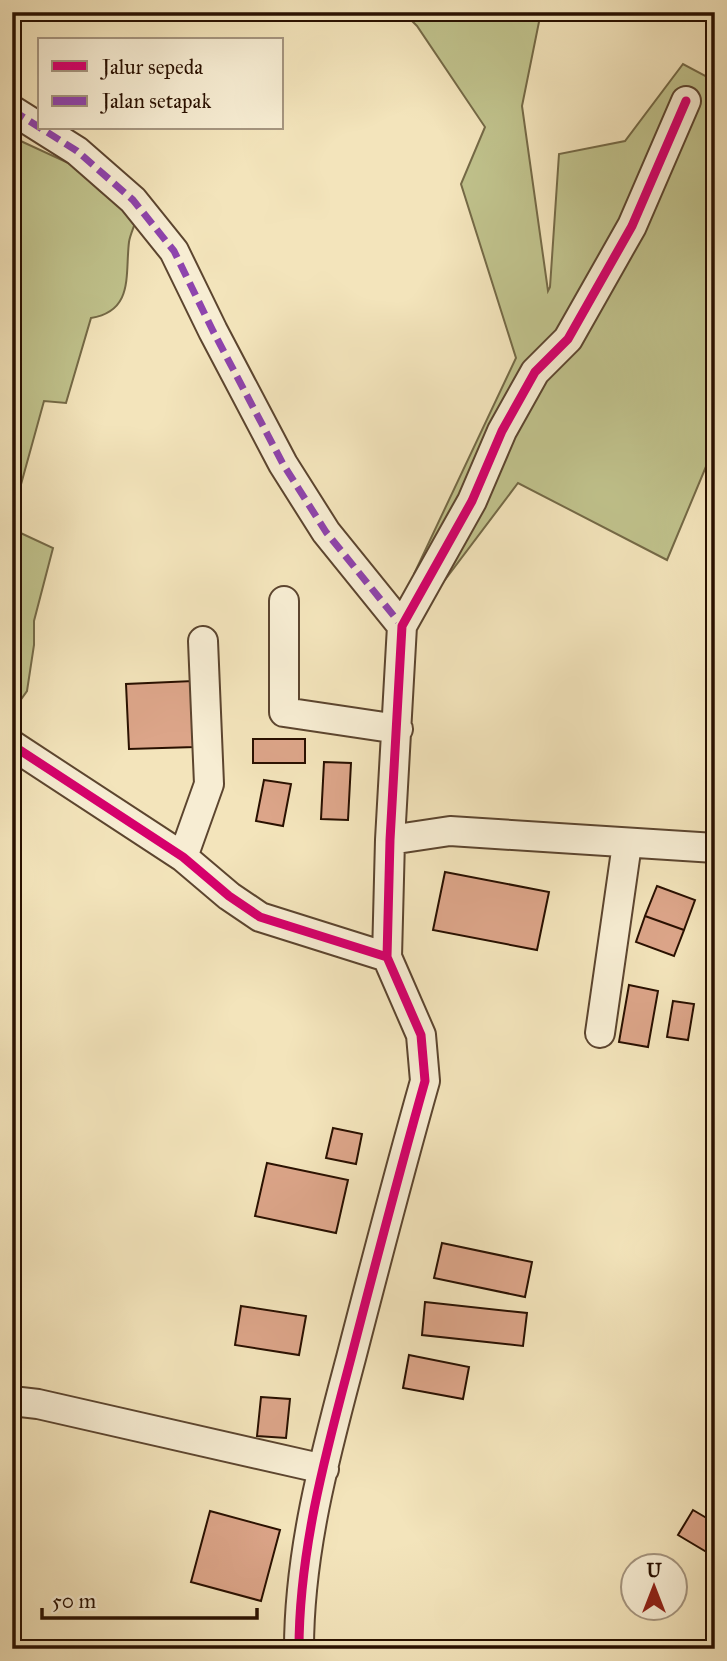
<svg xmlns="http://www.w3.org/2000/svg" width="727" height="1661" viewBox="0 0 727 1661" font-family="'IM FELL Great Primer',serif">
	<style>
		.green { fill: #c0c28c; stroke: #746946; stroke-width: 2 }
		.building { fill: #dca589; stroke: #291000; stroke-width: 2 }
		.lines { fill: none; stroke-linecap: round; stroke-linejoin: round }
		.minor-casing { stroke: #5c452f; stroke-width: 32 }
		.minor { stroke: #f7edd3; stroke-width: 28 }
		.quiet { stroke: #8e44ad; stroke-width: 7; stroke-dasharray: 14 7; stroke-linecap: butt }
		.cycleway-casing { stroke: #f7edd3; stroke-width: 13 }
		.cycleway { stroke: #d6006c; stroke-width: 9 }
	</style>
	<rect width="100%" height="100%" fill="#f3e4bb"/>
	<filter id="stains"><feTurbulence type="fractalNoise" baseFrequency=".00286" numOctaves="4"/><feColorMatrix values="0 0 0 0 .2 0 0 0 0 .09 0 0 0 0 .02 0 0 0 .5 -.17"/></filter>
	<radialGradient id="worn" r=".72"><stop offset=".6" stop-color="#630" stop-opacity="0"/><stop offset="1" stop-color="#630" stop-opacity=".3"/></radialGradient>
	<path class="green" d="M403,12H541L522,106L548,291L550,287L559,154L625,141L683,64L715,81V445L667,560L518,483L426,605L414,574L516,358L461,184L485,127L417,26Z
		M12,137L75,166L99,190L136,220C134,227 130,235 129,242C125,275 134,311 91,318L66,403L44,401L12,517Z
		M12,529L53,548L34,621V645L27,691L12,712Z"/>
	<path class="building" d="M193,681L195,747L129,749L126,684Z
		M253,739H305V763H253Z
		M324,762L351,763L348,820L321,819Z
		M264,780L291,784L283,826L256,821Z
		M445,872L549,892L537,950L433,930Z
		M657,886L695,900L684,930L645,916Z
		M645,916L684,930L674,956L636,942Z
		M629,985L658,991L648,1047L619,1042Z
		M673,1001L694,1004L688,1040L667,1037Z
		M333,1128L362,1134L356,1164L326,1158Z
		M267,1163L348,1180L336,1233L255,1216Z
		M442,1243L532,1262L525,1297L434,1278Z
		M425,1302L527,1313L523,1346L422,1335Z
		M241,1306L306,1316L299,1355L235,1345Z
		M409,1355L469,1367L463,1399L403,1388Z
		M261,1397L290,1399L286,1438L257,1436Z
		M693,1510L715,1523V1557L678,1535Z
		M210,1511L280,1530L261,1601L191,1582Z
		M28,1643L55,1649H27Z"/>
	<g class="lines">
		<defs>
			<path id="minor" d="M12,110L77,151L133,200L174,251L213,331L283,464L326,532L402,626
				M284,601V712L398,729
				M12,745L183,857L229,896L260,917L387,957L421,1035L425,1081C399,1173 375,1265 351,1358C326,1452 299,1550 299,1649
				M390,840L450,831L715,848
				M183,857L209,784L203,641
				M387,957L390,840L402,626L472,501L502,431L535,372L568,339L632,226L686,101
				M600,1033L627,844
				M12,1401L38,1404L324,1469"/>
		</defs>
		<use href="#minor" class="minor-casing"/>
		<use href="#minor" class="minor"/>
		<path class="quiet" d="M12,110L77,151L133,200L174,251L213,331L283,464L326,532L402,626"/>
		<defs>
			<path id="cycleway" d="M12,745L183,857L229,896L260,917L387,957L421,1035L425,1081C399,1173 375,1265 351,1358C326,1452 299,1550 299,1649
				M387,957L390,840L402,626L472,501L502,431L535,372L568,339L632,226L686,101"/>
		</defs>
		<use href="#cycleway" class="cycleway-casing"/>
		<use href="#cycleway" class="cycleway"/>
	</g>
	<rect width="727" height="1661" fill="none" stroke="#f3e4bb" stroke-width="42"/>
	<rect x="14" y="14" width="699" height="1633" fill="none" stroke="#291000" stroke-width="3.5"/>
	<rect x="21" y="21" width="685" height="1619" fill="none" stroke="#291000" stroke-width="2"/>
	<rect x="38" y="38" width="245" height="91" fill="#f7edd3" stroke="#a5957f" stroke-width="2"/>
	<rect x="52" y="61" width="35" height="10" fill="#d6006c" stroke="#a5957f" stroke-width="2"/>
	<text x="102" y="74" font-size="21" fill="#291000">Jalur sepeda</text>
	<rect x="52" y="96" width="35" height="10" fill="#8e44ad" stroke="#a5957f" stroke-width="2"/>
	<text x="102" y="108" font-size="21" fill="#291000">Jalan setapak</text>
	<g transform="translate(654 1587)"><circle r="33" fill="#f7edd3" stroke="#a5957f" stroke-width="2"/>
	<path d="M0-5L12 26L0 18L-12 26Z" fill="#8f2418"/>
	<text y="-10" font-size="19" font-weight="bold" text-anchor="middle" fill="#291000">U</text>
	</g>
	<path d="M42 1608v10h215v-10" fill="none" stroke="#291000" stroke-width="3.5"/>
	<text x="52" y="1608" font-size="21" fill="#291000" stroke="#f7edd3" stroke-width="5" paint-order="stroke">50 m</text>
	<rect width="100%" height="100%" filter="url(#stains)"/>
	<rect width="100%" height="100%" fill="url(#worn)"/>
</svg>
